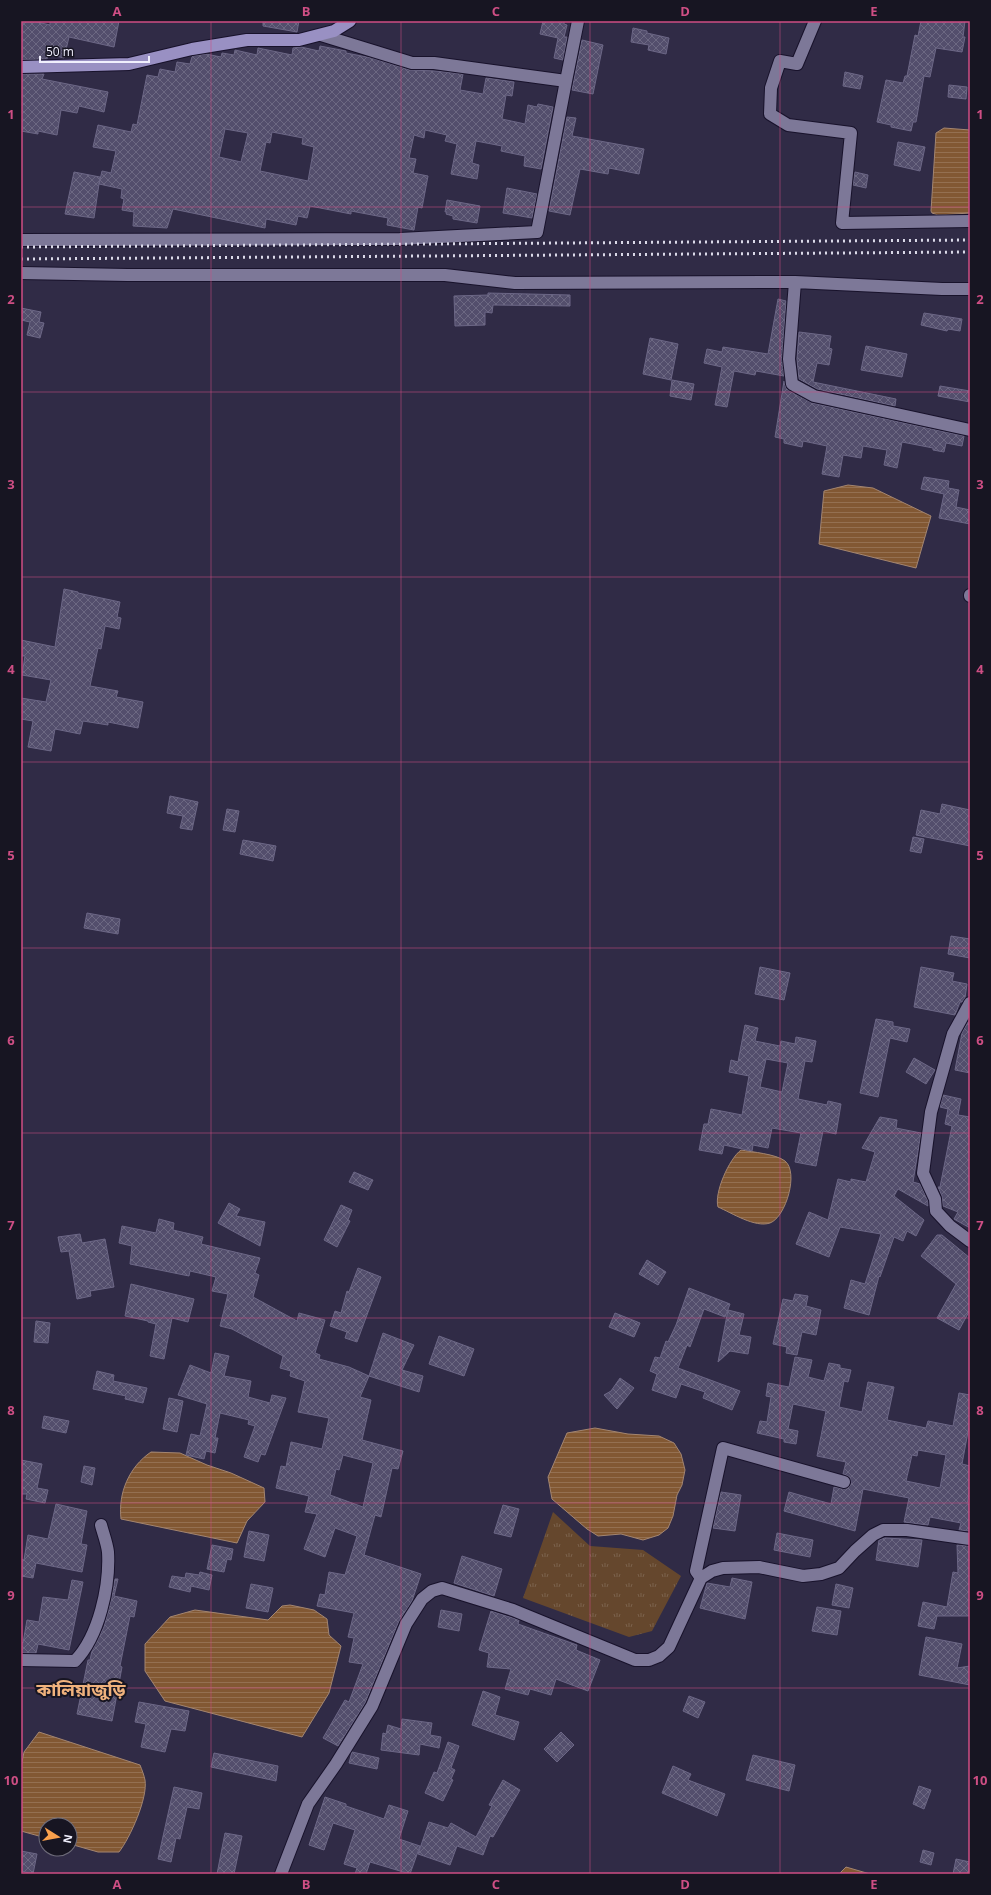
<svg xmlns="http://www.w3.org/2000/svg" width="991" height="1895" viewBox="0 0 991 1895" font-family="'Open Sans','Noto Sans Bengali',sans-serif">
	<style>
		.park { fill: url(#park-tufts) }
		.water { fill: url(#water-rules); stroke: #a38570 }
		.building { fill: url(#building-cross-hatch); stroke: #6c6786; fill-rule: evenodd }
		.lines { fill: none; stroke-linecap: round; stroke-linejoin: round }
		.minor-casing { stroke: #18122b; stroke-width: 14 }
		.major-casing { stroke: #18122b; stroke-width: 14 }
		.minor { stroke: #7d7898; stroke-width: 12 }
		.major { stroke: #9990c3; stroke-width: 12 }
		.rail { stroke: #dbdae9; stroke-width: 3; stroke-dasharray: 2 4; stroke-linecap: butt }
		.grid { fill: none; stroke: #ce4e84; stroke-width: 1; stroke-opacity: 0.55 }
		.labels { text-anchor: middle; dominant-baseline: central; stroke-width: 4; stroke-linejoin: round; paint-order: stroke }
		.district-label { font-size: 18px; font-weight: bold; fill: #f0b27d; stroke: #171522 }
		.neatline { fill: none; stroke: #ce4e84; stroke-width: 1.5 }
		.grid-label { font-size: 13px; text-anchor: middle; font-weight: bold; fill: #ce4e84 }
	</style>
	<defs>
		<pattern id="park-tufts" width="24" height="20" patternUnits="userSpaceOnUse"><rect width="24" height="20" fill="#65472d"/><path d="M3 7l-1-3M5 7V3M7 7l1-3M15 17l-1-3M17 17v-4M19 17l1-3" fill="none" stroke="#7b624c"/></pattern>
		<pattern id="water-rules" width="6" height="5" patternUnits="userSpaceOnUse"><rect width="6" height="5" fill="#825833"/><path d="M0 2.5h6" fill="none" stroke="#947051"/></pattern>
		<pattern id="building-cross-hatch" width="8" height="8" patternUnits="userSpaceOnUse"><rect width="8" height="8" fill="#534e6c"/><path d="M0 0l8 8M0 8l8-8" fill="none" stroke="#6c6882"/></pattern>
	</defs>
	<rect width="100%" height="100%" fill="#302b46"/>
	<path class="park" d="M553,1512L590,1546L643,1550L681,1576L652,1631L629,1637L523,1598Z"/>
	<path class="water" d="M944,128L970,130V213L938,215L932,213L931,211L936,133Z
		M848,485L873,488L931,516L916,568L819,544L824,491Z
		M741,1150C752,1152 776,1154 785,1161C799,1172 786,1217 770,1223C755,1228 732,1213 718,1207C714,1193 729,1159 741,1150Z
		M595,1428L628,1434L659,1436L674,1443L681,1454L685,1470L682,1485L677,1495L673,1516L668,1528L659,1535L643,1540L621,1534L598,1536L587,1529L552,1499L548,1477L567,1433Z
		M151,1452L180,1453L207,1465L231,1473L264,1488L265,1502L247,1521L237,1543L121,1519C118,1493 129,1467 151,1452Z
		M290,1605L314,1610L327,1619L329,1635L341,1646L329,1693L302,1737L165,1701L145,1671V1644L170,1617L195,1610L268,1620L282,1606Z
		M39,1732L140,1765C142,1770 144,1775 145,1780C148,1798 130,1838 119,1852H98L70,1844V1825H46V1838L21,1831V1767L24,1752Z
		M846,1867L870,1874H839Z"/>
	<path class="building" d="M21,21H33L50,25V21H119L114,47L69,37L64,58L48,54L47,59L21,60Z
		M263,21H299L297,32L263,26Z
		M543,21H564V24L567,25L564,37H567L563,60L554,58L558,38L540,34Z
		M921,21H965L963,37H965L962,52L936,48L930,77L924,76L916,122H913L911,131L891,127V125L877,122L886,80L903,83L905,76H907L915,35L918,36Z
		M633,28L647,31V33L669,38L666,54L648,50L649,45L631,42Z
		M582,40L603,45L593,94L572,90Z
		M320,46L346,51V53L372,58L410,70L435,71L463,74L460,90L483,94L486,78L514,82L512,96L506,95L502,119L525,124L528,105L537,107L538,104L553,107L541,169L524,166L525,156L501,151L502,146L476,141L472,163L479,165L477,179L451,174L457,144L445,141L447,135L425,130L424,138L414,135L409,158L416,159L413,173L428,176L422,208L418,207L414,230L387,225L388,218L351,211V214L310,206L307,218L298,216L296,225L266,219L265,228L173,209L167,228L133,226L134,212L122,210L124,199L121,198L122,189L99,184L102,171L111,173L116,151L93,147L98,125L131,132L133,124L137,125L147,75L158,77L160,69L175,72L177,62L190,64L192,57L193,56L206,54L221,57L222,53L234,55L235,50L257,55L258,48L292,55L293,48L301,47L319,51ZM225,129L248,133L241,162L219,157ZM272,132L303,138L302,144L314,147L308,181L260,171L266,142L270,143Z
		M845,72L863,76L860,89L843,86Z
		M21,74H44L42,79L108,92L104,112L79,106L77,113L61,110L57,135L38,131V134L21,131Z
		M949,85L967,87L966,99L948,97Z
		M567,117L576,118L572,136L644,149L639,174L609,168L608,174L580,169L570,215L549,211Z
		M898,142L925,147L920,171L894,165Z
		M74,172L100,177L94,218L65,214Z
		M855,172L868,175L866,188L853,185Z
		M507,188L537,194L532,218L503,213Z
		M447,200L480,206L477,223L453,219V216L446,214L447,212H445Z
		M488,293L570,295V306L493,305L492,313L485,312V325L455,326L454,296L488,295Z
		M778,299L786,301L782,358L784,376L756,371L755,375L734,371L727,407L715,405L722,367L704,363L707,349L722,352L723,347L768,354Z
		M21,308L41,312L39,322L44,323L40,338L27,335L30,322L21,320Z
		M924,313L962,319L960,331L948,329L947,331L921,325Z
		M799,332L831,336L829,348L832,349L829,365L817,363L813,382L896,399L895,406L817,389L799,379L797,359Z
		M650,338L678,344L671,380L643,374Z
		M866,346L907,354L902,377L861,370Z
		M672,380L694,384L691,400L670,396Z
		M784,381L786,388L788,390L812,403L964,436L962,446L946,443L944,452L933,450V448L902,442L897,468L884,465L887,450L863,446L861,458L843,455L839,477L822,474L827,446L803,441L802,447L784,443V439L775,437Z
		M940,386L970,391V402L938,396Z
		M924,477L949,481L948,488L959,490L956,507L970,510V524L939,518L944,494L921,489Z
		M64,589L78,592V593L120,602L117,617L121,618L119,629L105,626L101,649L98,648L90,686L118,691L116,697L143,702L138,728L108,722V725L83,721L80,734L55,729L51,751L28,747L33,721L21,719V698L46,702L51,680L22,675L25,656H21V640L55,647Z
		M170,796L198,802L192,830L180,828L183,816L167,813Z
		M942,804L970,810V846L916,835L921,810L940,814Z
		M227,809L239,811L235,832L223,830Z
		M913,837L924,839L921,853L910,851Z
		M243,840L276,846L273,861L240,854Z
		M87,913L120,919L118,934L84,928Z
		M951,936L970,939V958L948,954Z
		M760,967L790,973L784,1000L755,994Z
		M921,967L954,973L952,981L967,984L965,998L962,1002H960L955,1015L914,1007Z
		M876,1019L893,1022V1026L910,1029L907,1042L890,1038L878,1097L860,1093Z
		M968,1022H970V1073L955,1070L962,1033Z
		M745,1025L758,1028L755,1041L780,1046L781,1041L795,1044L796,1037L816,1041L812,1062L805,1061L798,1099L827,1105L828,1101L841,1104L836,1134L823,1131L816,1166L795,1162L801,1133L772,1128L768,1148L753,1145L752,1151L724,1145L722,1154L699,1150L704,1124H708L711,1109L742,1115L749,1076L729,1072L731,1060L738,1062ZM766,1059L788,1063L782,1092L760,1087Z
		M914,1058L935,1070L926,1084L906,1072Z
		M943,1095L961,1099L958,1115L970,1117V1228L954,1219L958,1212L943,1206L942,1196L938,1187H940L952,1126L945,1124L948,1109L940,1107Z
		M880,1117L897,1120L896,1128L921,1133L913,1182L920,1184L928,1201V1206L898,1189L894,1196L924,1220L916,1236L907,1231L903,1241L894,1237L880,1277L879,1276L869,1315L844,1308L851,1280L865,1284L881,1234L840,1227L829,1257L796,1244L809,1212L828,1220L838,1179L851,1182V1179L866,1182L875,1152L862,1148Z
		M354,1172L373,1180L368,1190L349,1182Z
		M229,1203L240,1209L236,1216L265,1222L260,1246L218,1223Z
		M341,1205L352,1210L348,1220L350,1221L337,1247L324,1240Z
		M159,1219L174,1223L173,1230L203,1237L201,1244L260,1258L255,1273L259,1275L253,1297L297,1321L299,1313L325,1320L315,1353L320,1355L319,1359L349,1367L369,1376L360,1397L371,1400L362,1440L403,1451L398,1469L392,1468L381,1517L375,1515L364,1555L421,1574L412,1601L399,1621L365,1703L338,1746L323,1738L345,1700L349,1702L363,1664L349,1662L354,1638L348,1637L354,1613L317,1606L320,1594L325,1595L329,1572L345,1575L357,1536L335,1528L325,1557L304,1549L317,1514L305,1512L309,1496L276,1488L281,1466L286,1467L291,1442L322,1449L329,1418L298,1412L305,1381L290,1376L291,1371L280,1368L283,1356L232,1329L220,1326L228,1294L212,1291L216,1277L190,1271L189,1276L130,1264L132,1246L119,1243L122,1226L156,1233ZM343,1455L373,1463L363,1507L330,1495L336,1469L339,1470Z
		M80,1234L82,1243L105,1239L114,1287L90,1291L91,1296L77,1299L69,1251L61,1252L58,1237Z
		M937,1235H942L970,1258V1310L959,1330L937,1318L956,1284L921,1256Z
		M647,1260L666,1272L658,1285L639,1274Z
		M358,1268L381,1277L357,1342L345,1338L347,1332L330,1326L335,1311L341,1313L347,1291L349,1292Z
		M131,1284L194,1299L188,1322L172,1318L164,1359L150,1356L156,1324L148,1322V1321L125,1316Z
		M689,1288L730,1304L725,1317L704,1309L690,1347L687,1345L678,1368L740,1391L732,1410L703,1398L705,1392L681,1384L676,1398L652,1390L657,1374L650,1371L655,1357L660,1358L666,1341L668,1342L676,1325Z
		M795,1294L808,1296L806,1306L821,1310L816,1335L802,1332L797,1355L786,1353L787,1347L773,1344L783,1299L793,1301Z
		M728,1310L744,1314L739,1335L751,1337L748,1354L730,1351L718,1362Z
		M615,1313L640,1323L634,1337L609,1327Z
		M36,1321L50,1323L48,1343L34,1342Z
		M383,1333L414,1345L402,1370L423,1376L419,1392L369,1376Z
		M439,1336L474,1349L464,1376L429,1364Z
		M215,1353L229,1356L224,1376L251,1381L248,1397L270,1403L272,1395L286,1398L265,1455L261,1454L258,1462L244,1457L255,1426L248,1424L249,1420L220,1413L215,1438H218L215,1453L206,1451L204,1459L186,1455L191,1434L200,1436L207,1404L178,1395L190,1365L211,1373Z
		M795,1357L812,1360L808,1377L824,1381L829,1363L840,1365V1368L851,1370L848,1382L844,1381L839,1407L862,1412L868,1382L894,1387L887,1420L926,1428L928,1421L953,1426L959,1393L970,1395V1421L962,1464L970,1466V1489L967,1504H970V1531L959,1530L961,1523L930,1517L928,1525L904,1522L909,1498L863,1489L855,1531L784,1511L789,1492L831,1504L834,1487L845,1489L851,1484L850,1477L843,1474L846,1462L817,1456L826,1411L793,1404L788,1429L798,1431L796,1444L784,1442V1439L757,1433L760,1421L767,1422L771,1397L766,1396L768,1383L789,1387ZM918,1450L946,1455L940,1488L906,1481L912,1455L917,1456Z
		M97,1371L114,1375L113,1381L147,1388L143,1403L125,1399L126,1396L93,1389Z
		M620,1378L634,1388L617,1409L604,1395L611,1391Z
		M169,1398L183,1401L177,1432L163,1429Z
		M44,1416L69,1421L66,1433L42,1428Z
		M21,1460L42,1464L37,1488L48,1490L45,1503L26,1499L27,1494H21Z
		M84,1466L95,1468L92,1485L81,1482Z
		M721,1492L741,1495L735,1531L713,1528Z
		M56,1504L87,1511L81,1544L87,1545L82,1572L36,1563L33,1578L21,1576V1559L24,1560L28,1535L48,1539Z
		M503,1505L519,1509L511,1537L494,1533Z
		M249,1531L269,1535L264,1561L244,1557Z
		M777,1533L813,1540L810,1557L774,1550Z
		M885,1538L922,1540L918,1567L876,1560L879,1540Z
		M212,1545L233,1549L231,1560L227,1559L224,1572L207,1569Z
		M957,1545L970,1546V1616H937L934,1629L918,1626L923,1602L947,1607L953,1572L958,1573Z
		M462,1556L502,1569L494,1596L454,1583Z
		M200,1572L212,1575L209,1590L191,1586L190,1592L169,1587L172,1576L185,1578L186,1573L199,1575Z
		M732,1578L752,1582L745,1619L700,1608L707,1583L730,1587Z
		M115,1579H118L114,1596L137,1601L134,1617L130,1616L120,1666L122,1667L112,1721L77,1714L88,1660H90L92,1651L104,1627L112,1597Z
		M72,1580L83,1582L69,1650L38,1644L36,1653H21V1642L23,1643L27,1620L39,1622L43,1597L68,1600Z
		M251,1584L273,1588L268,1612L246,1608Z
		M836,1584L853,1588L849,1608L832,1605Z
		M817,1607L841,1611L837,1635L812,1631Z
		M441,1610L462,1614L459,1631L438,1627Z
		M491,1611L519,1620L518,1624L577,1645L576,1650L600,1660L588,1691L556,1679L551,1695L530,1689L528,1695L505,1689L511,1669L487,1667L489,1653L479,1650Z
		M926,1637L962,1644L957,1668L970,1666V1685L919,1675Z
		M483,1691L500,1697L495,1715L519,1722L514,1740L472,1725Z
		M689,1696L705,1702L698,1718L683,1711Z
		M139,1702L189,1711L185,1731L171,1729L165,1752L141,1747L146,1724L135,1722Z
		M402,1719L432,1723L430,1735L441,1737L439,1748L420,1744L419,1755L381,1750L383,1733L386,1734L388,1725L401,1729Z
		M561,1732L574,1745L557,1762L544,1749Z
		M448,1742L459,1746L451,1768L455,1770L451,1779L453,1780L443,1801L425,1793L434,1772L437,1773Z
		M352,1752L379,1758L377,1769L349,1763Z
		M214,1753L278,1766L276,1781L211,1767Z
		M753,1755L795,1765L789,1791L746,1780Z
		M673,1766L691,1774L688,1780L725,1794L717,1816L662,1793Z
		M503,1780L520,1790L493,1837L490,1836L483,1855L457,1846L450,1865L418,1854L429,1822L448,1828L451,1823L476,1837L492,1806L489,1805Z
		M919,1786L931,1790L924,1809L913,1804Z
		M174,1787L202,1793L199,1809L187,1807L180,1839L176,1838L171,1862L158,1859Z
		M325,1797L346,1804V1806L384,1819L389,1805L408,1811L399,1839L420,1846L410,1874L370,1862L366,1874H355L357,1868L344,1864L355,1830L333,1823L324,1850L309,1845Z
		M225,1833L242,1836L234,1874H217Z
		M923,1850L934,1853L931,1865L920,1862Z
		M21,1851L37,1854L33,1874L21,1871Z
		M956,1859L970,1862L968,1874H953Z"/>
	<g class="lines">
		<defs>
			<path id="minor" d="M815,21L797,64L780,61L771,88L770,114L788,125L851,133L842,223L970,221
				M321,35L412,63H434L566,81L578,21
				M21,240L400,239L537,232L566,81
				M21,273L127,275H445L515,283L795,282L789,359L792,384L814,396L970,430
				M795,282L942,289H970
				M970,595V596
				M970,1003L953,1034L931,1112L923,1173L935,1199L936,1211L950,1226L970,1241
				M701,1578L696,1571L723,1448L844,1482
				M21,1660L75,1661C99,1636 110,1586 108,1552C107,1543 103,1533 101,1525
				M281,1874L308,1804L336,1764L372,1706L406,1624L422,1599L432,1591L442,1588L513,1610L635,1660H649L659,1656L669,1647L701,1578L712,1571L723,1568L759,1567L803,1576L821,1574L839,1568L855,1551L873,1535L883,1530H907L970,1539"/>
			<path id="major" d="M21,67L129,64L192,49L247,40H299L334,31L350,21"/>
		</defs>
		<use href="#minor" class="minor-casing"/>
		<use href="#major" class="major-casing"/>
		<use href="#minor" class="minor"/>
		<use href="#major" class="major"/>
		<path class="rail" d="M21,247L970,240
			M21,259L970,252"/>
	</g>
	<path class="grid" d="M211,21V1874M401,21V1874M590,21V1874M780,21V1874M21,207H970M21,392H970M21,577H970M21,762H970M21,948H970M21,1133H970M21,1318H970M21,1503H970M21,1688H970"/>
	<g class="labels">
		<g class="district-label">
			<text x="81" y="1689">কালিয়াজুড়ি</text>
		</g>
	</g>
	<rect width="991" height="1895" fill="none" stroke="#171522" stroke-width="44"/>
	<g transform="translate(58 1837) rotate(101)"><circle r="19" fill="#171522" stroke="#6e6c7a"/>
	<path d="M0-3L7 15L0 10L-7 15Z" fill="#f9a04c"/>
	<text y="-6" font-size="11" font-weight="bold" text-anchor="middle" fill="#f0effd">N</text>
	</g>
	<path d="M40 56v6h109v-6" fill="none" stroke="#f0effd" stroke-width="2"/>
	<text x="46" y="56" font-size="12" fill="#f0effd" stroke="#171522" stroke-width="3" paint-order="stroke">50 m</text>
	<rect x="22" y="22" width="947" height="1851" class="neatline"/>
	<g class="grid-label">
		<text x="117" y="16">A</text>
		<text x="306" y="16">B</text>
		<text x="496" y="16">C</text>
		<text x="685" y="16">D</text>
		<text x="874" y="16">E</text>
		<text x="11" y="119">1</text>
		<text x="980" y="119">1</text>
		<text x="11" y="304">2</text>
		<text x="980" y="304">2</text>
		<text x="11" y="489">3</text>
		<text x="980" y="489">3</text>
		<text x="11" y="674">4</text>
		<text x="980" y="674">4</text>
		<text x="11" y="860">5</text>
		<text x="980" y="860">5</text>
		<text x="11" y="1045">6</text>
		<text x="980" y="1045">6</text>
		<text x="11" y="1230">7</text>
		<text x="980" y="1230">7</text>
		<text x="11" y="1415">8</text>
		<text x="980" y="1415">8</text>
		<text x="11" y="1600">9</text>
		<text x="980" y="1600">9</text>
		<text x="11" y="1785">10</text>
		<text x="980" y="1785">10</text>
		<text x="117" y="1889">A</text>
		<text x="306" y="1889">B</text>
		<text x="496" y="1889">C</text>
		<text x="685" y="1889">D</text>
		<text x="874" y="1889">E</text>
	</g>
</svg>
